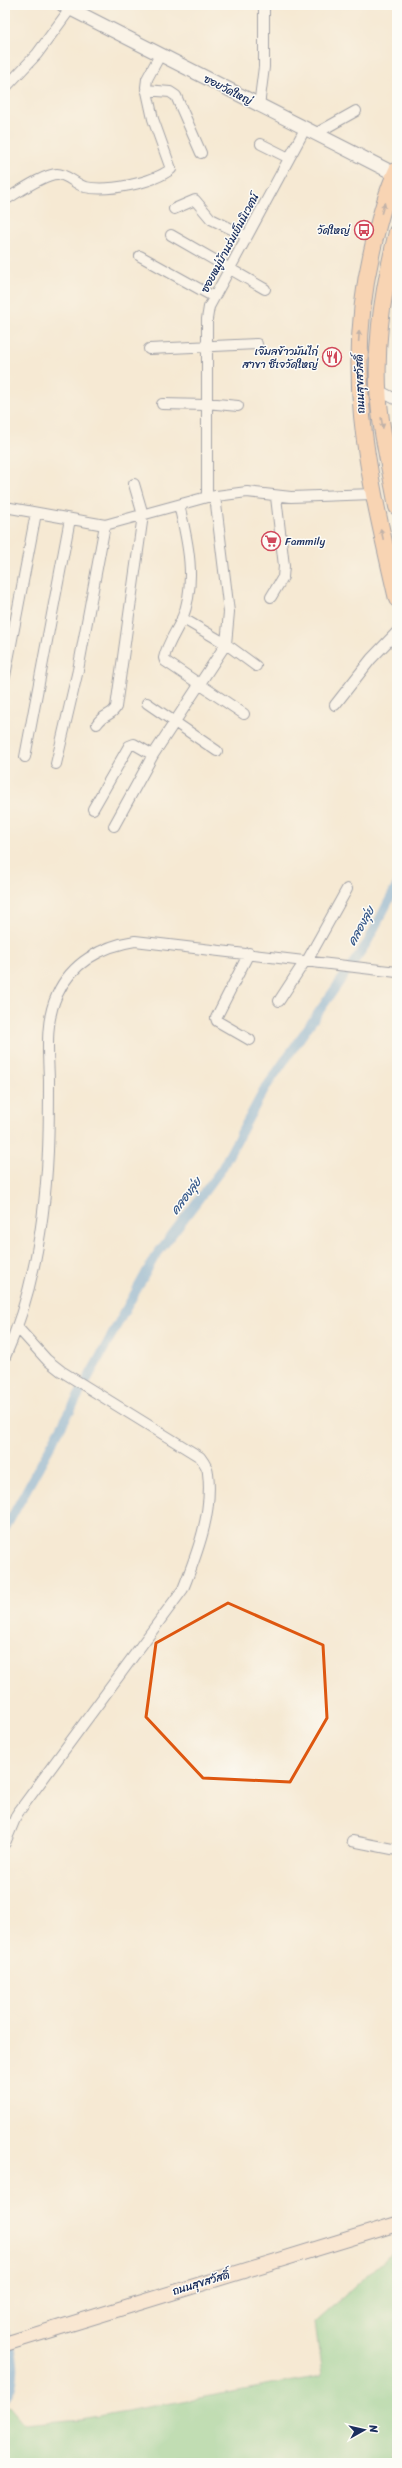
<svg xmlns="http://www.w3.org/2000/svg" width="402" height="2468" viewBox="0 0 402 2468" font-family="Sriracha,'Playpen Sans Thai',sans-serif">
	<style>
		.green { fill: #80ce8d; stroke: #4e7e76 }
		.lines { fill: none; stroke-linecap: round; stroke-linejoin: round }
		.canal { stroke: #68a5d9; stroke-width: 9 }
		.minor-casing { stroke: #3c4b70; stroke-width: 12 }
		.tertiary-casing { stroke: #3c4b70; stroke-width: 15 }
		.secondary-casing { stroke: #3c4b70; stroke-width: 16 }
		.primary-casing { stroke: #3c4b70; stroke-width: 18 }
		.minor { stroke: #fff; stroke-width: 10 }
		.tertiary { stroke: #fff; stroke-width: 13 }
		.secondary { stroke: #fde4d1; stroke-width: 14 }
		.primary { stroke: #fbbb8d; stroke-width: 16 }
		.oneway { fill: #806e73 }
		.marked { fill: none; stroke: #de5710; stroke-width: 3; stroke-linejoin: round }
		.labels { text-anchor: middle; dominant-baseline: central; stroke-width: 3; stroke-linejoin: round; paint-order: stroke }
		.street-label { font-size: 11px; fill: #1b2f5e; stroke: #fdfcf7 }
		.poi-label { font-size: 11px; fill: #1b2f5e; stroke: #fdfcf7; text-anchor: end }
		.water-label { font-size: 12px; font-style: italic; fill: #365889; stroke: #fdfcf7 }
	</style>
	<rect width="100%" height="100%" fill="#fdfcf7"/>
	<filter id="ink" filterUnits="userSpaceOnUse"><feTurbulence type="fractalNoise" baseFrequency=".025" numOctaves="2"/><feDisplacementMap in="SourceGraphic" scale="8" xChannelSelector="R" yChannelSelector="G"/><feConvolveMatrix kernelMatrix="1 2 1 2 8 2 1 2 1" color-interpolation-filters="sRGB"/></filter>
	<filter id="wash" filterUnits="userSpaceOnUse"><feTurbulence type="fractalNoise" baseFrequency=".012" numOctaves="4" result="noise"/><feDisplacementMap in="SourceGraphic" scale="16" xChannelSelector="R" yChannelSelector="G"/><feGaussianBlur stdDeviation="0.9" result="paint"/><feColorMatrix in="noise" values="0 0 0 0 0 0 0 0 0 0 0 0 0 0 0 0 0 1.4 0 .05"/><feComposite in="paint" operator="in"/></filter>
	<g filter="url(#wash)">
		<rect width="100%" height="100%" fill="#f5e9d3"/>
		<path class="green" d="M397,2249V2463H5V2410L10,2407L24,2424L81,2419L322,2376L315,2322Z"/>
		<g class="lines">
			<path class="canal" d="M5,1529L154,1258L221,1170L264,1090L367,943L397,885
				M5,2332C14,2352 19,2380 5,2398"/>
		</g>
	</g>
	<g filter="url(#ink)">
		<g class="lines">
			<defs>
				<path id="minor" d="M5,88L37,54L70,9
					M146,90L170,92L176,96L201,153
					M259,106L264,67V5
					M315,134L356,111
					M261,144L289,158
					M5,200C17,193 44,174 57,174C67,174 75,184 85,187C107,192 153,183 171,169L153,119L146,87L147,79L160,55
					M174,209L195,200L211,219L246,236
					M171,235L265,289
					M140,256L214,297
					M149,349L257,344
					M378,390L397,400
					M206,403L238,406
					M162,404L206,405
					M209,497L247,492L291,497L373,494
					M179,505C188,542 197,582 182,619C176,632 167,644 164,658L165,661L244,714
					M5,507L105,525L207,497V319L209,307L305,129
					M271,597L283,577L284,566L276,497
					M182,618L226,644L256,666
					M5,676L36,513
					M147,703L217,751
					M335,705L371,659L397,632
					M97,724C103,714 112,716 116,707L143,515L134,484
					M25,757L70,519
					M56,764L78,670L105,525
					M93,809L129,746L134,744L153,755
					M114,826L153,755L226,644L229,612L215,496
					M249,953L216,1018L217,1021L250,1040
					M307,961L347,889
					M279,1001L305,961
					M5,1357C33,1294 45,1220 48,1151C49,1127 49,1103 49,1079C48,1051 45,1021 57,995C71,963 102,946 135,941L397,972
					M352,1841L397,1850
					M5,1843L17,1814L183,1589C197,1554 213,1512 208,1473C208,1468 203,1461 200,1457L61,1371L47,1360L18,1328"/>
				<path id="tertiary" d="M63,5L395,174"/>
				<path id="secondary" d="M5,2344L397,2224"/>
				<path id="primary" d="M397,170C385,195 378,224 372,251C343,378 369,476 397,599
					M397,232C382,294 372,356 381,420C385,449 392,478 397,507"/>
			</defs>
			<use href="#minor" class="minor-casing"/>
			<use href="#tertiary" class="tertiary-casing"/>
			<use href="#secondary" class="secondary-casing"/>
			<use href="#primary" class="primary-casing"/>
			<use href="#minor" class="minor"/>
			<use href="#tertiary" class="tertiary"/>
			<use href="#secondary" class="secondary"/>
			<use href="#primary" class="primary"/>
		</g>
		<defs><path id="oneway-solid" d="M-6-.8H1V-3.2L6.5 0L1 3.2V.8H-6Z"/></defs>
		<g class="oneway">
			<use href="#oneway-solid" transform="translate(383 208) rotate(-73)"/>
			<use href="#oneway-solid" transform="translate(359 336) rotate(-86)"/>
			<use href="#oneway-solid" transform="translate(382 423) rotate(81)"/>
			<use href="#oneway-solid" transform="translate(382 534) rotate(-103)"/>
		</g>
	</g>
	<path d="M0 0H402V2468H0ZM228,1603L323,1645L327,1718L290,1782L203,1778L146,1717L156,1643Z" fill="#f5e9d3" fill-opacity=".55" fill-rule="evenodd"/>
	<path class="marked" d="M228,1603L323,1645L327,1718L290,1782L203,1778L146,1717L156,1643Z"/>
	<defs>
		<symbol id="bus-ring" viewBox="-11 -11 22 22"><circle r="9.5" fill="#fdfcf7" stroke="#d1495b" stroke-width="1.5"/><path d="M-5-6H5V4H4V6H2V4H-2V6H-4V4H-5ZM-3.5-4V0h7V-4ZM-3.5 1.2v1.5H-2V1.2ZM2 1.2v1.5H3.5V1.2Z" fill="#d1495b"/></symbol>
		<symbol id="restaurant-ring" viewBox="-11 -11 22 22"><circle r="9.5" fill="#fdfcf7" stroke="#d1495b" stroke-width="1.5"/><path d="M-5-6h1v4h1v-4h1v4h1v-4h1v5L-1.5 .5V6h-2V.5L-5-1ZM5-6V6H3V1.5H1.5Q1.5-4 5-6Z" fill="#d1495b"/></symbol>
		<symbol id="supermarket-ring" viewBox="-11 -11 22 22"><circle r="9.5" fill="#fdfcf7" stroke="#d1495b" stroke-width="1.5"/><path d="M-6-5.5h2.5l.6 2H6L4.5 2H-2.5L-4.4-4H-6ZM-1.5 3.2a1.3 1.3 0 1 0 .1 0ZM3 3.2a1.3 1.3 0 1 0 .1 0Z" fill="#d1495b"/></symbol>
	</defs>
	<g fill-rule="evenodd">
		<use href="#bus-ring" x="353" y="219" width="22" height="22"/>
		<use href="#restaurant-ring" x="321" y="346" width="22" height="22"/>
		<use href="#supermarket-ring" x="260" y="530" width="22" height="22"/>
	</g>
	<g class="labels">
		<g class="street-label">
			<text transform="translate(228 90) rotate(27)">ซอยวัดใหญ่</text>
			<text transform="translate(230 243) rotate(-62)">ซอยหมู่บ้านร่มเย็นนิเวศน์</text>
			<text transform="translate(360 384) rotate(-92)">ถนนสุขสวัสดิ์</text>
			<text transform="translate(201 2283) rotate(-17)">ถนนสุขสวัสดิ์</text>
		</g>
		<g class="poi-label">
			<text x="350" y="230">วัดใหญ่</text>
			<text x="318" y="351">เจ๊มลข้าวมันไก่<tspan x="318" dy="13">สาขา ซีเจวัดใหญ่</tspan></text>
			<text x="285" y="541" text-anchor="start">Fammily</text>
		</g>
		<g class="water-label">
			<text transform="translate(361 926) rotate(-61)">คลองลุ่ย</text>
			<text transform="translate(186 1196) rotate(-53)">คลองลุ่ย</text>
		</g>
	</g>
	<rect width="402" height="2468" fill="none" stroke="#fdfcf7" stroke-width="20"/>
	<g transform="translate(364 2430) rotate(82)" stroke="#fdfcf7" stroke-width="3" paint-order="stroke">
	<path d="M0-3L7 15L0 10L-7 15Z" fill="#1b2f5e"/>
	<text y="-6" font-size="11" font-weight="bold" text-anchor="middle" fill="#1b2f5e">N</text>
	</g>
</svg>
